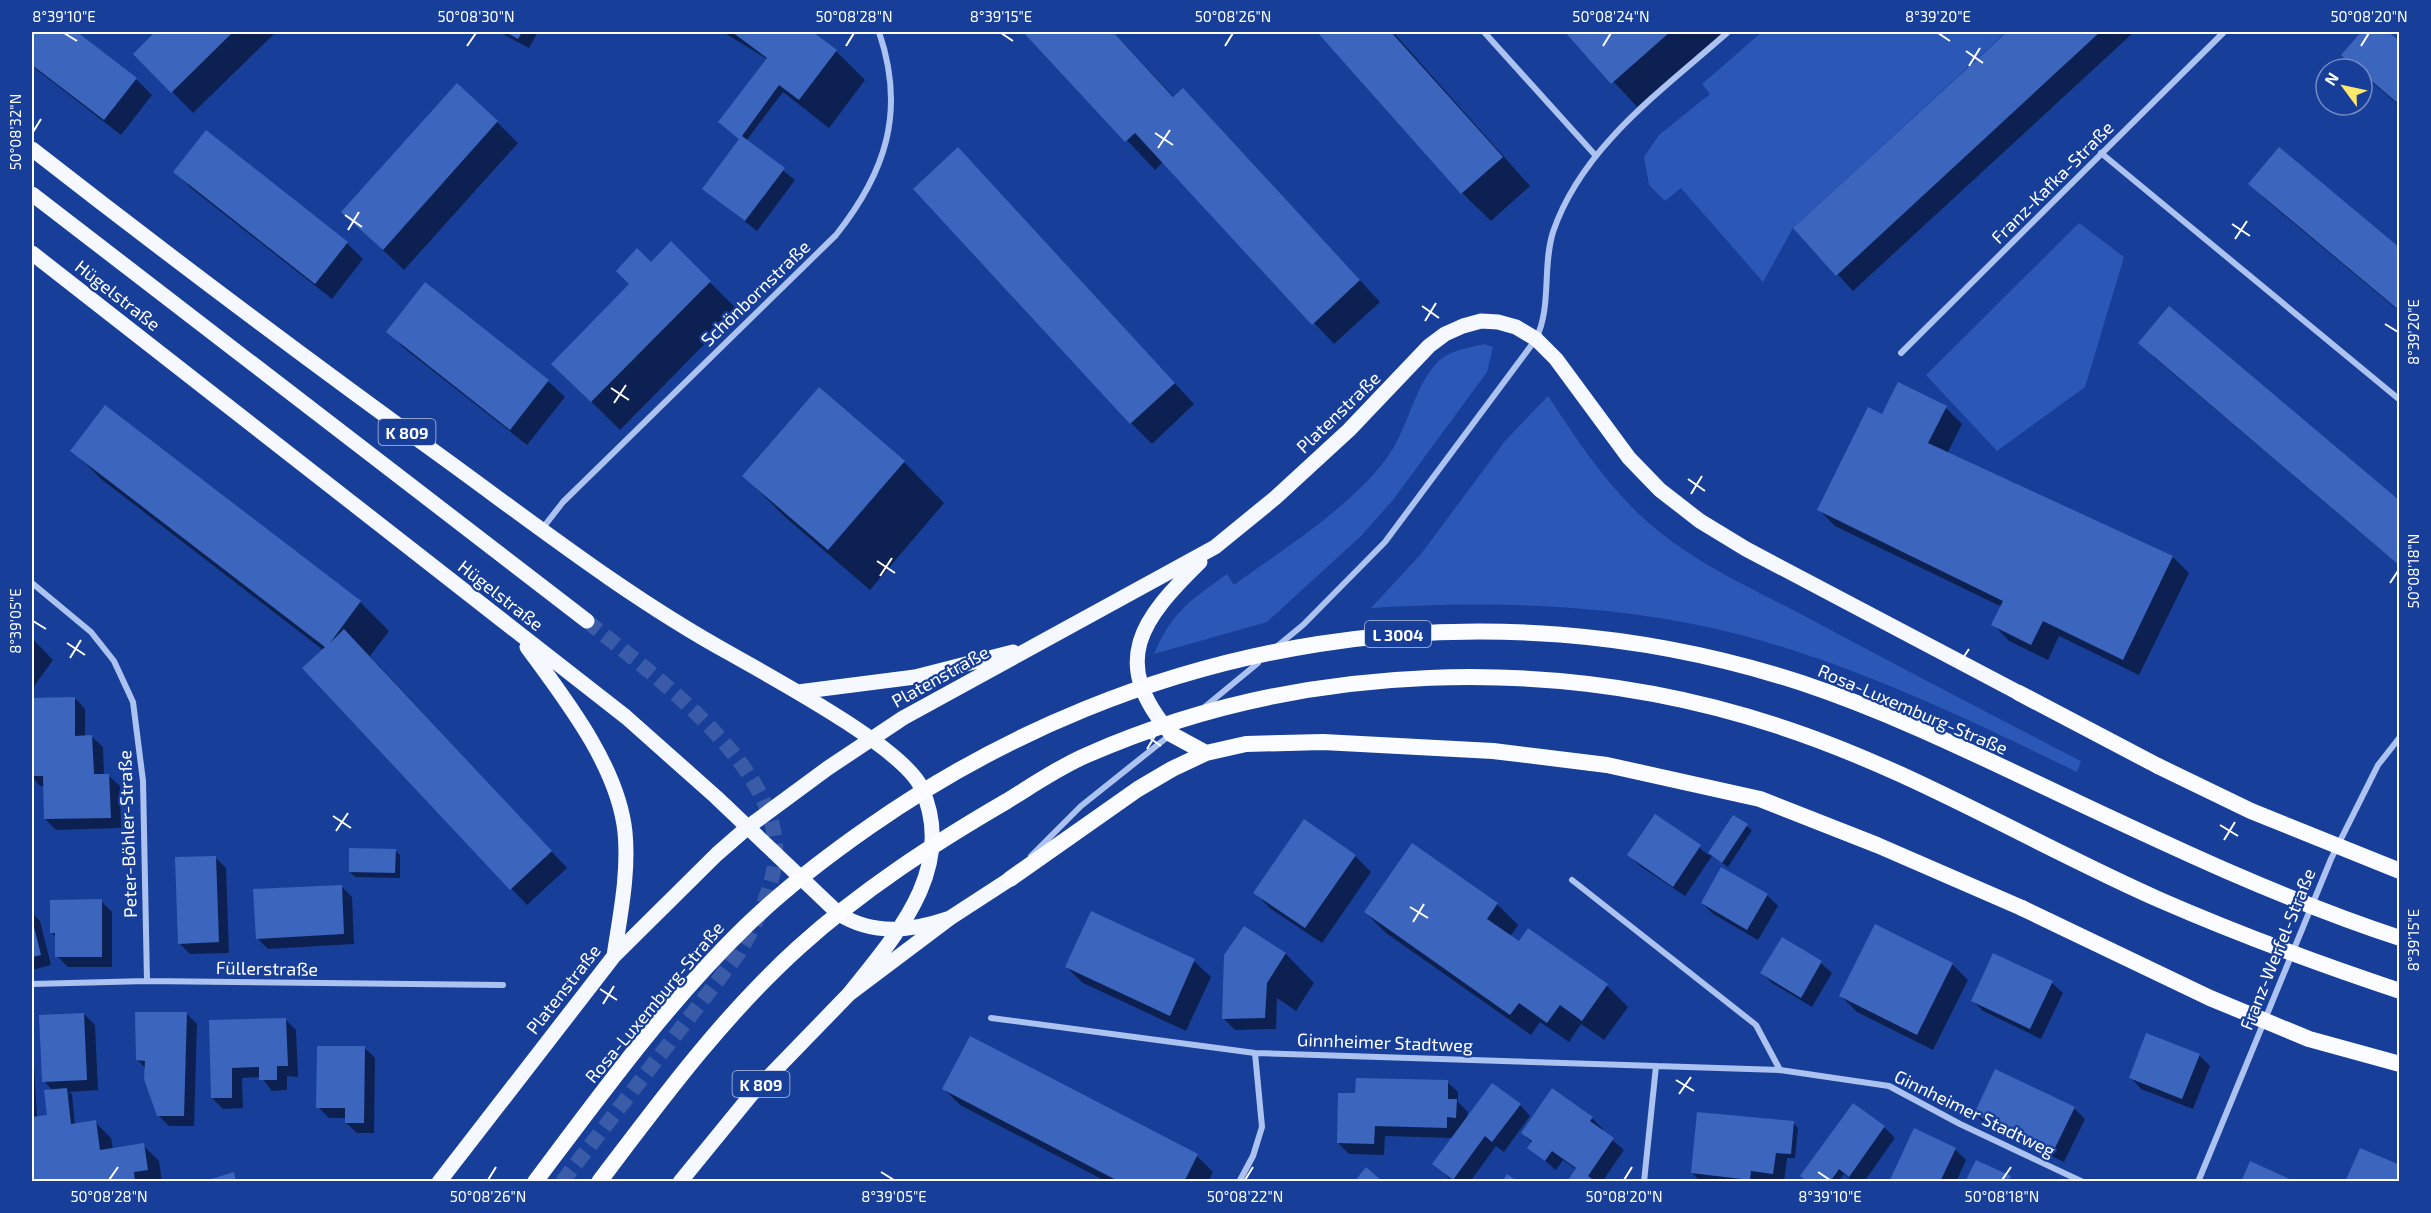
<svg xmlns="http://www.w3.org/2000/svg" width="2431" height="1213" viewBox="0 0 2431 1213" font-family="'Exo 2',sans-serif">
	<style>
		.green { fill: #2b57b6 }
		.shadow { fill: #0007 }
		.building { fill: #3c65be }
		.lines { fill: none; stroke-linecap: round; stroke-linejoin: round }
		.primary-tunnel { stroke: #3a5ca8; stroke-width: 15; stroke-dasharray: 15 8; stroke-linecap: butt }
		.minor { stroke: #acc2f1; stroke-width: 6 }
		.primary { stroke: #f6f8ff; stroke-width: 15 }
		.trunk { stroke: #fafcff; stroke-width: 16 }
		.trunk-bridge { stroke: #fafcff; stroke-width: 16 }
		.ticks { fill: none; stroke: #fff; stroke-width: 2 }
		.labels { text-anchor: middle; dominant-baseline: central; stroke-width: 4.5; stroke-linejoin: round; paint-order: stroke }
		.shield { fill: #173f99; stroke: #b9c5e0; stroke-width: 1.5 }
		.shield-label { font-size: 16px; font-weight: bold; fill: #fff }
		.street-label { font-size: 18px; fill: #fff; stroke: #173f99 }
		.neatline { fill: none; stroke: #fff; stroke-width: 2 }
		.ticks-label { font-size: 15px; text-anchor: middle; fill: #fff }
	</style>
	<rect width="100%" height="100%" fill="#173f99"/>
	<path class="green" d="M1762,32H2006L1793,228L1763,282L1681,188L1665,201L1649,185L1644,157L1659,135L1710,94L1702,84Z
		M2079,223L2124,257L2085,387L1997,451L1926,375Z
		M1484,344L1493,347L1487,372L1393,500L1361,536L1267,622L1154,654C1173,610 1190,601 1227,574L1234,585C1286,547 1347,510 1386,459C1408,430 1412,392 1435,365C1446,351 1467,348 1484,344Z
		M1548,396C1577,440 1609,489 1650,524C1697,565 1756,590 1810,619C1900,667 1990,714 2081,761L2077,772C1968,719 1858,666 1741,635C1621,604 1493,600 1371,608L1421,554L1505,441Z"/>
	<path class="shadow" d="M32,32H75L136,79L152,95L121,135L32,66Z
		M158,32H276L193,113L135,54Z
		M499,32H538L529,48Z
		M723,32H811L836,51L865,80L829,128L783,92L746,141L795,180L757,231L704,189L741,139L725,127L767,59Z
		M1025,32H1113L1175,98L1204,111L1380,302L1334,344L1163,162L1155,170Z
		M1320,32H1393L1530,186L1491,221L1462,193Z
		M1567,32H1731L1641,111Z
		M2009,32H2134L1853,291L1795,228Z
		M2363,32H2386L2400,43V106L2362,74V69H2357L2343,55Z
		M497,122L518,143L404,270L343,212Z
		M979,170L1194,404L1152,444L1131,423Z
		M175,172L347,243L363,259L332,299L191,188Z
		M2250,184L2400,250V312L2266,200Z
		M671,244L738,310L620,430L553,364Z
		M425,284L548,381L565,397L527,445L404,348L388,331Z
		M2140,343L2400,503V566L2156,359Z
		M105,407L360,602L389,631L370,656L567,868L527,905L471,846L323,650L101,479L72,450Z
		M1946,408L1962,424L1947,454L2173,557L2189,573L2139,675L2059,636L2048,660L2009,641L1993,624L2002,607L1835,526L1819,510L1883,416Z
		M904,462L944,503L870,590L785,517L744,476Z
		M32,638L53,660L32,689Z
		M75,698L85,709V737H92L103,747L104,776H109L120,786L121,828L56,830L45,819V786H40L32,777V699Z
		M1655,816L1709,855L1734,817L1752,830L1728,867L1712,856L1685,896L1640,866L1629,855Z
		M1412,845L1497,904L1518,925L1510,937L1607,986L1628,1007L1604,1040L1581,1024L1569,1042L1540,1022L1531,1035L1386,933L1365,912Z
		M395,850L400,855V878L355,877L350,872Z
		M1355,856L1371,872L1322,943L1271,909L1255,893Z
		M216,858L226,868L229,953L190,954L179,943Z
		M341,886L352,897L354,944L268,949L257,938Z
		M1767,895L1778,906L1758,940L1713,914L1702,903Z
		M101,901L112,912V967H68L57,956V938L51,932Z
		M32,906L34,915L40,921L51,965L32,970Z
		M1092,913L1194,961L1211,977L1186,1031L1083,983L1066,967Z
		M1244,928L1286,954L1314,983L1296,1011L1277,998L1276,1029L1235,1030L1224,1019Z
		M1782,939L1821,963L1832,973L1812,1007L1772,983L1762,973Z
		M1952,964L1968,980L1933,1050L1857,1012L1841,996Z
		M2052,983L2063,993L2041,1039L1983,1011L1972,1000Z
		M186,1013L197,1024L194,1126H169L158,1115L146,1069L137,1059Z
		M84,1014L95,1025L98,1090L69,1092L72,1094L75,1125L95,1122L111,1138L113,1149L143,1145L159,1161L162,1182H32V1029L37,1117L48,1116L53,1091L44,1081Z
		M286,1020L296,1030L298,1077L287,1076V1090L272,1091L261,1077L242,1078L243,1108L223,1109L212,1098L211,1021Z
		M970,1038L1197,1156L1213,1172L1208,1182H1107L960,1105L944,1089Z
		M364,1047L375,1058L374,1133H357L346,1123V1118H329L318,1107Z
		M2199,1055L2210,1066L2193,1109L2141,1089L2131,1078Z
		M1447,1082L1458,1092V1102L1468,1112L1467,1119L1520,1105L1530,1116L1504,1152L1496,1146L1470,1182H1453L1434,1164L1453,1138L1385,1136L1384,1155L1349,1154L1338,1143L1357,1095Z
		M2074,1108L2085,1119L2064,1162L1986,1125L1975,1114Z
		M1592,1118L1603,1129L1602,1131L1624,1150L1602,1182H1569L1577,1170L1563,1160L1556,1170L1529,1148L1532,1143L1522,1133Z
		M1793,1123L1798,1128L1795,1158H1787L1784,1182H1701L1692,1173Z
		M1884,1127L1895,1138L1864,1182H1854L1844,1174L1838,1182H1808Z
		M1955,1149L1966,1160L1956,1182H1891Z"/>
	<path class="building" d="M32,32H77L137,78L104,120L32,65Z
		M155,32H233L171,93L133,54Z
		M505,32H522L518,39Z
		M732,32H813L837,50L799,100L779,85L742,136L785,168L745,221L702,189L739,139L718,122L767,58Z
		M1023,32H1113L1173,97L1183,88L1360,280L1312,325L1135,133L1125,142Z
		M1317,32H1391L1503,157L1461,194Z
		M1565,32H1670L1611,84Z
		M2007,32H2100L1836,276L1793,228Z
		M2361,32H2388L2400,41V105L2362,73V69H2357L2341,55Z
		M457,83L498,121L383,250L341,212Z
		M206,130L348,242L315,284L173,172Z
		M958,147L1175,383L1130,424L913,189Z
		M2279,147L2400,248V311L2248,184Z
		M671,241L711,281L591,402L551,364L629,284L616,271L637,248L651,262Z
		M425,282L549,380L510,430L386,332Z
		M2169,306L2400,501V566L2138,343Z
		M1898,382L1947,406L1928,443L2173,556L2123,660L2043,621L2031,645L1991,625L2003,601L1817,510L1868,407L1882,414Z
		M819,387L905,461L828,550L742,476Z
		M105,405L361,601L330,643L344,629L552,851L510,890L302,668L325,647L70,451Z
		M75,697V736L92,735L94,774H109L111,818L44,819L43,776H32V698Z
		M1655,814L1701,845L1673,887L1627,855Z
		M1733,815L1748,824L1722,863L1708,853Z
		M1304,819L1356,855L1305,928L1253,893Z
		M1412,843L1498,903L1487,919L1519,941L1528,928L1608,984L1582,1021L1560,1005L1547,1023L1519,1003L1510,1015L1364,912Z
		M349,848L396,849L395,873L349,872Z
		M216,856L219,942L178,944L175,857Z
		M1721,867L1768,894L1747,930L1701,903Z
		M342,885L344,934L256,939L253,889Z
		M102,899V957H55V933H50V900Z
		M1091,911L1195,959L1170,1016L1065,967Z
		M32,919L41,955L32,957Z
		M1875,924L1953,963L1917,1035L1839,996Z
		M1244,926L1286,953L1267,983L1265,1018L1222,1019L1224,955Z
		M1782,937L1822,961L1801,998L1760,973Z
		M1993,953L2053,981L2030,1029L1971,1001Z
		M135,1012H187L184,1116H157L144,1079L145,1061L136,1060Z
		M84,1013L87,1080L42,1082L39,1015Z
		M286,1018L288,1066H277V1080H259V1067L232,1068V1098H211L209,1020Z
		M2146,1033L2200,1054L2182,1099L2129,1078Z
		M970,1036L1198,1154L1184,1182H1120L942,1089Z
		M317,1046H365L364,1123H345V1108H316Z
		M1995,1069L2075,1107L2053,1152L1974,1114Z
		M1356,1078L1448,1080V1099H1457L1456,1118L1447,1117V1128L1375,1126L1374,1144L1337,1143L1338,1093H1355Z
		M1492,1083L1521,1104L1492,1142L1485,1136L1453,1180L1432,1164Z
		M67,1088L71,1124L96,1120L100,1150L144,1143L148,1170L134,1172L135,1182H32V1117L47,1115L44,1090Z
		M1552,1088L1593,1117L1590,1121L1614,1138L1588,1176L1596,1182H1567L1576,1168L1552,1151L1545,1161L1527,1148L1532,1141L1521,1133Z
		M1853,1103L1885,1126L1849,1177L1839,1169L1830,1182H1808L1800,1176Z
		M1697,1112L1794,1121L1791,1154L1776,1153L1773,1174L1751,1171L1750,1180L1691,1173Z
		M1914,1128L1956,1148L1940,1182H1889Z
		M2360,1148L2400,1165V1182H2345Z
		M1976,1160L2011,1176L2008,1182H1965Z
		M2250,1161L2296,1182H2241Z
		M1366,1167L1383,1182H1354Z
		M234,1172L236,1182H205V1181Z
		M1507,1174L1518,1182H1502Z"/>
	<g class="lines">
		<path class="primary-tunnel" d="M562,1182L739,953C754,927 768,899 774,869C793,773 651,674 587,621"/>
		<path class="minor" d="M1484,32L1596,156
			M2101,153L2400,400
			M1901,353L2224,32
			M542,529L563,502L836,235C886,172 906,111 879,32
			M32,583L91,632L114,661L133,702L143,781L147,981
			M1275,648L1303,625L1385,542L1536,339C1552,306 1542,267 1553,232C1582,146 1664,89 1728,32
			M1201,710L1258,663
			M1031,856L1081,806L1170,735
			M1572,880L1756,1025L1780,1070
			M32,984L147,981L503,985
			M991,1018L1255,1053L1780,1070L1889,1086L1960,1124L2083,1182
			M1239,1182L1253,1156L1262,1127L1255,1053
			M1644,1182L1656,1066
			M2198,1182L2331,859L2378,765L2400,737"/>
		<path class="primary" d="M32,149C169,256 308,360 449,462C541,529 631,599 731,654C773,678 902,747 921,787C958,867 897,934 849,994
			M32,194L587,621
			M32,253L626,717L716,797L839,914C874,936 912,931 950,918
			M527,647C565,699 618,766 625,832C629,874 620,915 614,956
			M798,692L915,677L1013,652
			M1171,734C1108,661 1142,619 1200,562
			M439,1182L614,956L717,854L748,827L828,768L903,718L1215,547L1275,498L1349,430L1429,346L1445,334L1463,326L1481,321L1498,322L1516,327L1536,339L1556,359L1629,458L1660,490L1700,521L1746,549L2019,693
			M680,1182L751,1095L849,994L950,918L1010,879"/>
		<path class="trunk" d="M2019,693L2158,766
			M1171,734L1206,753
			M1010,879L1138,789L1172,769L1206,753L1246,744L1323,742L1493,751L1607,765L1760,799L1877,845L2022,908"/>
		<path class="trunk-bridge" d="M2158,766L2251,811L2400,871
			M2022,908L2210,998L2309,1039L2400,1064
			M535,1182C601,1094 666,1004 745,927C783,890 826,857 869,827C1143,635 1483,579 1802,683C1880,709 1954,744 2028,779C2149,836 2272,896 2400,938
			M599,1182C661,1100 722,1017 798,948C862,890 933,844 1007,801C1033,785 1059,767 1087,755C1301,661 1556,653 1778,726C1911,769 2033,844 2160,900C2238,934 2319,964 2400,991"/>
	</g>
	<path class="ticks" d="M64,33L77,41M1001,33L1013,41M1938,33L1950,41M467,46L476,33M846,46L854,33M1225,46L1233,33M1603,46L1611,33M2361,46L2369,33M1966,51L1983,63M1969,66L1980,48M33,132L41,119M1155,133L1173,145M1158,148L1170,130M345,215L362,227M2232,224L2250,236M348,230L359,212M2235,239L2247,221M1422,306L1439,318M1425,321L1436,303M2385,324L2398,332M611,388L629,400M614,403L626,385M1688,479L1705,491M1691,494L1702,476M877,561L895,573M880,576L892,558M2390,583L2398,571M33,621L46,629M67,643L85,655M1954,652L1972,664M70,658L81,640M1957,667L1969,649M1144,734L1161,746M1147,749L1158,731M333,816L351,828M2220,825L2238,836M336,831L348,813M2224,840L2235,822M1410,907L1428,918M1413,922L1424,904M2385,932L2398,940M600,989L617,1000M603,1004L614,986M1676,1080L1694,1091M1679,1094L1691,1077M881,1172L894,1180M1818,1172L1830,1180M109,1180L118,1167M488,1180L496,1167M1245,1180L1253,1167M1624,1180L1632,1167M2002,1180L2011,1167"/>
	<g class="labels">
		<g class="shield">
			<rect x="378.5" y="419" width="57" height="26" rx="4.5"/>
			<rect x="1365" y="621" width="66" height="26" rx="4.5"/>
			<rect x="732.5" y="1071" width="57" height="26" rx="4.5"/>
		</g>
		<g class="shield-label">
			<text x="407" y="432">K 809</text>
			<text x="1398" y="634">L 3004</text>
			<text x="761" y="1084">K 809</text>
		</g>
		<g class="street-label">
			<text transform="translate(2052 182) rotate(-45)">Franz-Kafka-Straße</text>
			<text transform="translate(755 293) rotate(-44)">Schönbornstraße</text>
			<text transform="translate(118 295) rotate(38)">Hügelstraße</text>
			<text transform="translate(1338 412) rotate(-44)">Platenstraße</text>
			<text transform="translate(501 595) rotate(38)">Hügelstraße</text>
			<text transform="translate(940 676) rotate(-29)">Platenstraße</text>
			<text transform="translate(1913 709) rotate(23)">Rosa-Luxemburg-Straße</text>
			<text transform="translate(127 834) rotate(-92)">Peter-Böhler-Straße</text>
			<text transform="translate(2277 949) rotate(-68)">Franz-Werfel-Straße</text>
			<text transform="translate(267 968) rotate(1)">Füllerstraße</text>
			<text transform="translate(563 989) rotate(-52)">Platenstraße</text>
			<text transform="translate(654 1002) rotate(-50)">Rosa-Luxemburg-Straße</text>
			<text transform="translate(1385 1042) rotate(2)">Ginnheimer Stadtweg</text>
			<text transform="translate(1975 1113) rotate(26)">Ginnheimer Stadtweg</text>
		</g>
	</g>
	<rect width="2431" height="1213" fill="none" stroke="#173f99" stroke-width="66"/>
	<g transform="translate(2344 87) rotate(303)"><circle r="28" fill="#173f99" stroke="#748cc2" stroke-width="1.5"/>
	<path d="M0-4.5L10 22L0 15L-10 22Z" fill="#ffe86c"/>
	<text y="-9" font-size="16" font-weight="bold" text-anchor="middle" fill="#ffffff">N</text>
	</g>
	<rect x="33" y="33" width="2365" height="1147" class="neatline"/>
	<g class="ticks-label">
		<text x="64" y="22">8°39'10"E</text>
		<text x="476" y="22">50°08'30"N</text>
		<text x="854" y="22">50°08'28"N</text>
		<text x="1001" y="22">8°39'15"E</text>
		<text x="1233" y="22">50°08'26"N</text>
		<text x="1611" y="22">50°08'24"N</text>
		<text x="1938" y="22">8°39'20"E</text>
		<text x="2369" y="22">50°08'20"N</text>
		<text transform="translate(16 132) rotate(-90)" y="5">50°08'32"N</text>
		<text transform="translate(2414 332) rotate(-90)" y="5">8°39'20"E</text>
		<text transform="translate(2414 571) rotate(-90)" y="5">50°08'18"N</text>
		<text transform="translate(16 621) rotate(-90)" y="5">8°39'05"E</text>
		<text transform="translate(2414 940) rotate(-90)" y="5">8°39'15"E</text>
		<text x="109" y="1202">50°08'28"N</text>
		<text x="488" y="1202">50°08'26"N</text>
		<text x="894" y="1202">8°39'05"E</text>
		<text x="1245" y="1202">50°08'22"N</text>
		<text x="1624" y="1202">50°08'20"N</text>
		<text x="1830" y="1202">8°39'10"E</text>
		<text x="2002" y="1202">50°08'18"N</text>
	</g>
</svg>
